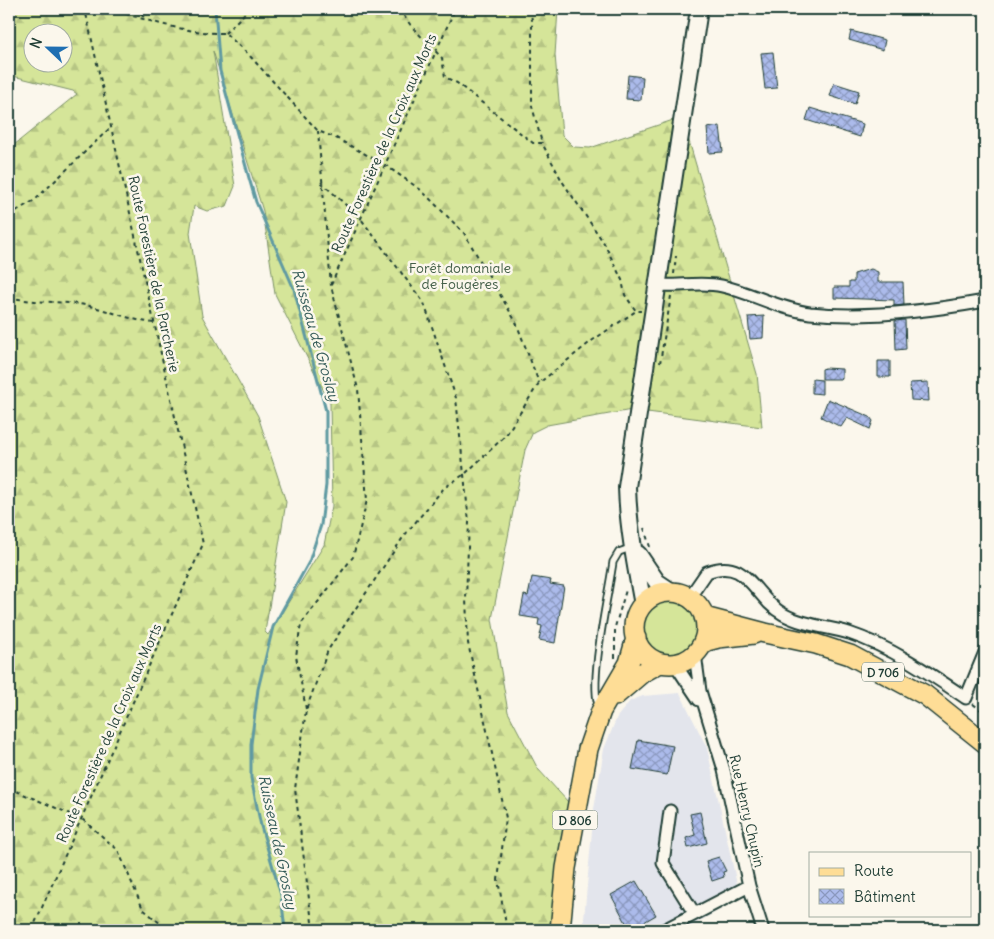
<svg xmlns="http://www.w3.org/2000/svg" width="994" height="939" viewBox="0 0 994 939" font-family="Delius,sans-serif">
	<style>
		.built { fill: #e3e5ec }
		.green { fill: #d5e599; stroke: #7a9166 }
		.forest { fill: url(#forest-firs); stroke: #7a9166; fill-rule: evenodd }
		.lines { fill: none; stroke-linecap: round; stroke-linejoin: round }
		.stream { stroke: #609aa2; stroke-width: 3 }
		.building { fill: url(#building-cross-hatch); stroke: #1f3d34 }
		.service-casing { stroke: #1f3d34; stroke-width: 9 }
		.minor-casing { stroke: #1f3d34; stroke-width: 15 }
		.secondary-casing { stroke: #1f3d34; stroke-width: 20 }
		.primary-casing { stroke: #1f3d34; stroke-width: 22 }
		.path { stroke: #1f3d34; stroke-width: 2; stroke-dasharray: 4 4; stroke-linecap: butt }
		.service { stroke: #fbf7ec; stroke-width: 5.5 }
		.minor { stroke: #fbf7ec; stroke-width: 11 }
		.secondary { stroke: #fbf7ec; stroke-width: 16 }
		.primary { stroke: #fedd96; stroke-width: 19 }
		.labels { text-anchor: middle; dominant-baseline: central; stroke-width: 5; stroke-linejoin: round; paint-order: stroke }
		.shield { fill: #fbf7ec; stroke: #61756b; stroke-width: 1 }
		.shield-label { font-size: 12px; font-weight: bold; fill: #1f3d34 }
		.street-label { font-size: 14px; fill: #1f3d34; stroke: #fbf7ec }
		.park-label { font-size: 14px; fill: #435f48; stroke: #fbf7ec }
		.water-label { font-size: 15px; font-style: italic; fill: #355c59; stroke: #fbf7ec }
	</style>
	<defs>
		<pattern id="forest-firs" width="22" height="20" patternUnits="userSpaceOnUse" patternTransform="scale(1.25)"><rect width="22" height="20" fill="#d5e599"/><path d="M5 1l3.5 6h-7zM16 11l3.5 6h-7z" fill="#b6c584"/></pattern>
		<pattern id="building-cross-hatch" width="8" height="8" patternUnits="userSpaceOnUse" patternTransform="scale(1.25)"><rect width="8" height="8" fill="#acbbeb"/><path d="M0 0l8 8M0 8l8-8" fill="none" stroke="#8b99bf"/></pattern>
	</defs>
	<rect width="100%" height="100%" fill="#fbf7ec"/>
	<filter id="ink" filterUnits="userSpaceOnUse"><feTurbulence type="fractalNoise" baseFrequency=".02" numOctaves="2"/><feDisplacementMap in="SourceGraphic" scale="10" xChannelSelector="R" yChannelSelector="G"/><feConvolveMatrix kernelMatrix="1 2 1 2 8 2 1 2 1" color-interpolation-filters="sRGB"/></filter>
	<g filter="url(#ink)">
		<path class="built" d="M680,693L707,748L740,898L684,930H583L594,809L604,749L617,717L630,701L643,696Z"/>
		<path class="green" d="M641 629a29 29 0 1 1 58 0a29 29 0 1 1-58 0Z"/>
		<path class="forest" d="M9,9H558L555,55L562,135L574,147L590,148L682,117L757,374L762,427L632,410L547,425L533,432L525,450L492,619L508,712L538,769L579,814L557,930H9V149L77,94L73,91L9,75ZM32,32H62V62H32ZM213,51L263,211L275,294L330,403L332,506L324,545L268,635L265,632L286,502L258,416L202,316L190,233L194,206L207,211L227,206L235,186Z"/>
		<g class="lines">
			<path class="stream" d="M215,9L220,71L249,178L256,202L294,289L326,411V485L321,525L309,562L273,627L258,689L251,744V778L261,826L281,895L285,930"/>
		</g>
		<path class="building" d="M851,31L885,40L883,50L849,40Z
			M773,52L777,88L765,89L761,53Z
			M628,75L643,77L641,100L626,99Z
			M834,83L859,91L855,104L830,96Z
			M810,108L863,124L860,137L806,120Z
			M720,126L723,152L709,153L707,128Z
			M871,269L878,272V282H903L904,305L894,306V300L834,298V287H849V282H854V274Z
			M764,316L763,338L750,339L748,317Z
			M905,320L906,349L896,350L895,321Z
			M878,361H890V377H878Z
			M825,368L842,369V379H822V369Z
			M812,379L822,380V394L812,393Z
			M928,382L929,401L911,400L910,383Z
			M828,399L870,417L873,421L870,429L847,418L841,427L821,417Z
			M532,577L551,580L550,584L564,586L555,643L539,640L542,626L538,625L539,619L520,616L524,595L528,596Z
			M638,740L673,746L667,775L632,769Z
			M700,812L707,843L688,848L686,838L695,835L690,814Z
			M719,857L726,871L723,872L724,877L712,881L706,861Z
			M636,881L656,915L630,930L611,895Z"/>
		<g class="lines">
			<defs>
				<path id="service" d="M599,707C588,684 609,592 613,562L619,552L630,548"/>
				<path id="minor" d="M657,285C677,287 702,281 722,286C752,293 779,309 810,313C867,319 929,311 985,301
					M689,598L707,572C748,556 753,597 783,614C802,625 828,627 849,633C891,647 929,673 966,698L985,652
					M675,664L699,700
					M670,811L663,863L694,913
					M749,886L763,930
					M664,930L749,886L724,770L700,691L695,654"/>
				<path id="secondary" d="M638,554L657,582L672,592
					M643,605C636,567 628,526 627,487L699,9"/>
				<path id="primary" d="M634 628a36 36 0 1 1 72 0a36 36 0 1 1-72 0Z
					M704,617L765,633L816,644L850,655L925,695L985,743
					M703,642L718,638L754,634
					M615,696L642,673L660,663
					M560,930L566,868L588,749L601,711L629,663L636,638"/>
			</defs>
			<use href="#service" class="service-casing"/>
			<use href="#minor" class="minor-casing"/>
			<use href="#secondary" class="secondary-casing"/>
			<use href="#primary" class="primary-casing"/>
			<path class="path" d="M110,9C147,20 187,34 225,33L249,55L318,131L336,138L385,165L421,190L464,233L516,322L539,383
				M135,9L145,18
				M399,9L412,27L442,58L445,77L457,83L533,143H542L562,181L604,243L622,280L625,295L636,311H641
				M530,9L532,20V106L542,143
				M225,33L249,9
				M321,182L361,219L424,303L456,398L469,522L466,599L468,643L506,818L498,880L507,930
				M9,215L35,200L111,127
				M674,274L676,256
				M331,285L455,9
				M9,297C34,303 54,301 79,304C105,308 128,320 154,323
				M660,363L671,296
				M644,528L650,547
				M615,658V627L626,590
				M973,704L985,713
				M306,709L296,656L301,624L353,557L367,500L358,389L331,286L318,131
				M9,788L82,819L118,850L143,909L168,930
				M32,930L203,544L85,9
				M313,930L295,789L306,710L328,650L404,536L444,488L466,473L506,435L539,383L593,340L636,311"/>
			<use href="#service" class="service"/>
			<use href="#minor" class="minor"/>
			<use href="#secondary" class="secondary"/>
			<use href="#primary" class="primary"/>
		</g>
	</g>
	<g class="labels">
		<g class="shield">
			<rect x="862" y="662.5" width="42" height="19" rx="4"/>
			<rect x="552.5" y="810.5" width="45" height="19" rx="4"/>
		</g>
		<g class="shield-label">
			<text x="883" y="672">D 706</text>
			<text x="575" y="820">D 806</text>
		</g>
		<g class="street-label">
			<text transform="translate(384 143) rotate(-66)">Route Forestière de la Croix aux Morts</text>
			<text transform="translate(154 274) rotate(78)">Route Forestière de la Parcherie</text>
			<text transform="translate(109 733) rotate(-66)">Route Forestière de la Croix aux Morts</text>
			<text transform="translate(747 811) rotate(77)">Rue Henry Chupin</text>
		</g>
		<g class="park-label">
			<text x="460" y="268">Forêt domaniale<tspan x="460" dy="16">de Fougères</tspan></text>
		</g>
		<g class="water-label">
			<text transform="translate(316 335) rotate(74)">Ruisseau de Groslay</text>
			<text transform="translate(278 842) rotate(78)">Ruisseau de Groslay</text>
		</g>
	</g>
	<rect width="994" height="939" fill="none" stroke="#fbf7ec" stroke-width="30"/>
	<rect x="15" y="15" width="964" height="909" fill="none" stroke="#1f3d34" stroke-width="2" filter="url(#ink)"/>
	<rect x="809" y="852" width="162" height="65" fill="#fbf7ec" stroke="#a3ada2"/>
	<rect x="819" y="868" width="25" height="8" fill="#fedd96" stroke="#a3ada2"/>
	<text x="854" y="876" font-size="15" fill="#1f3d34">Route</text>
	<rect x="819" y="889" width="25" height="15" fill="url(#building-cross-hatch)" stroke="#a3ada2"/>
	<text x="854" y="902" font-size="15" fill="#1f3d34">Bâtiment</text>
	<g transform="translate(48 48) rotate(292)"><circle r="24" fill="#fbf7ec" stroke="#a3ada2"/>
	<path d="M0-4L9 19L0 12L-9 19Z" fill="#1f6fb2"/>
	<text y="-8" font-size="14" font-weight="bold" text-anchor="middle" fill="#1f3d34">N</text>
	</g>
</svg>
